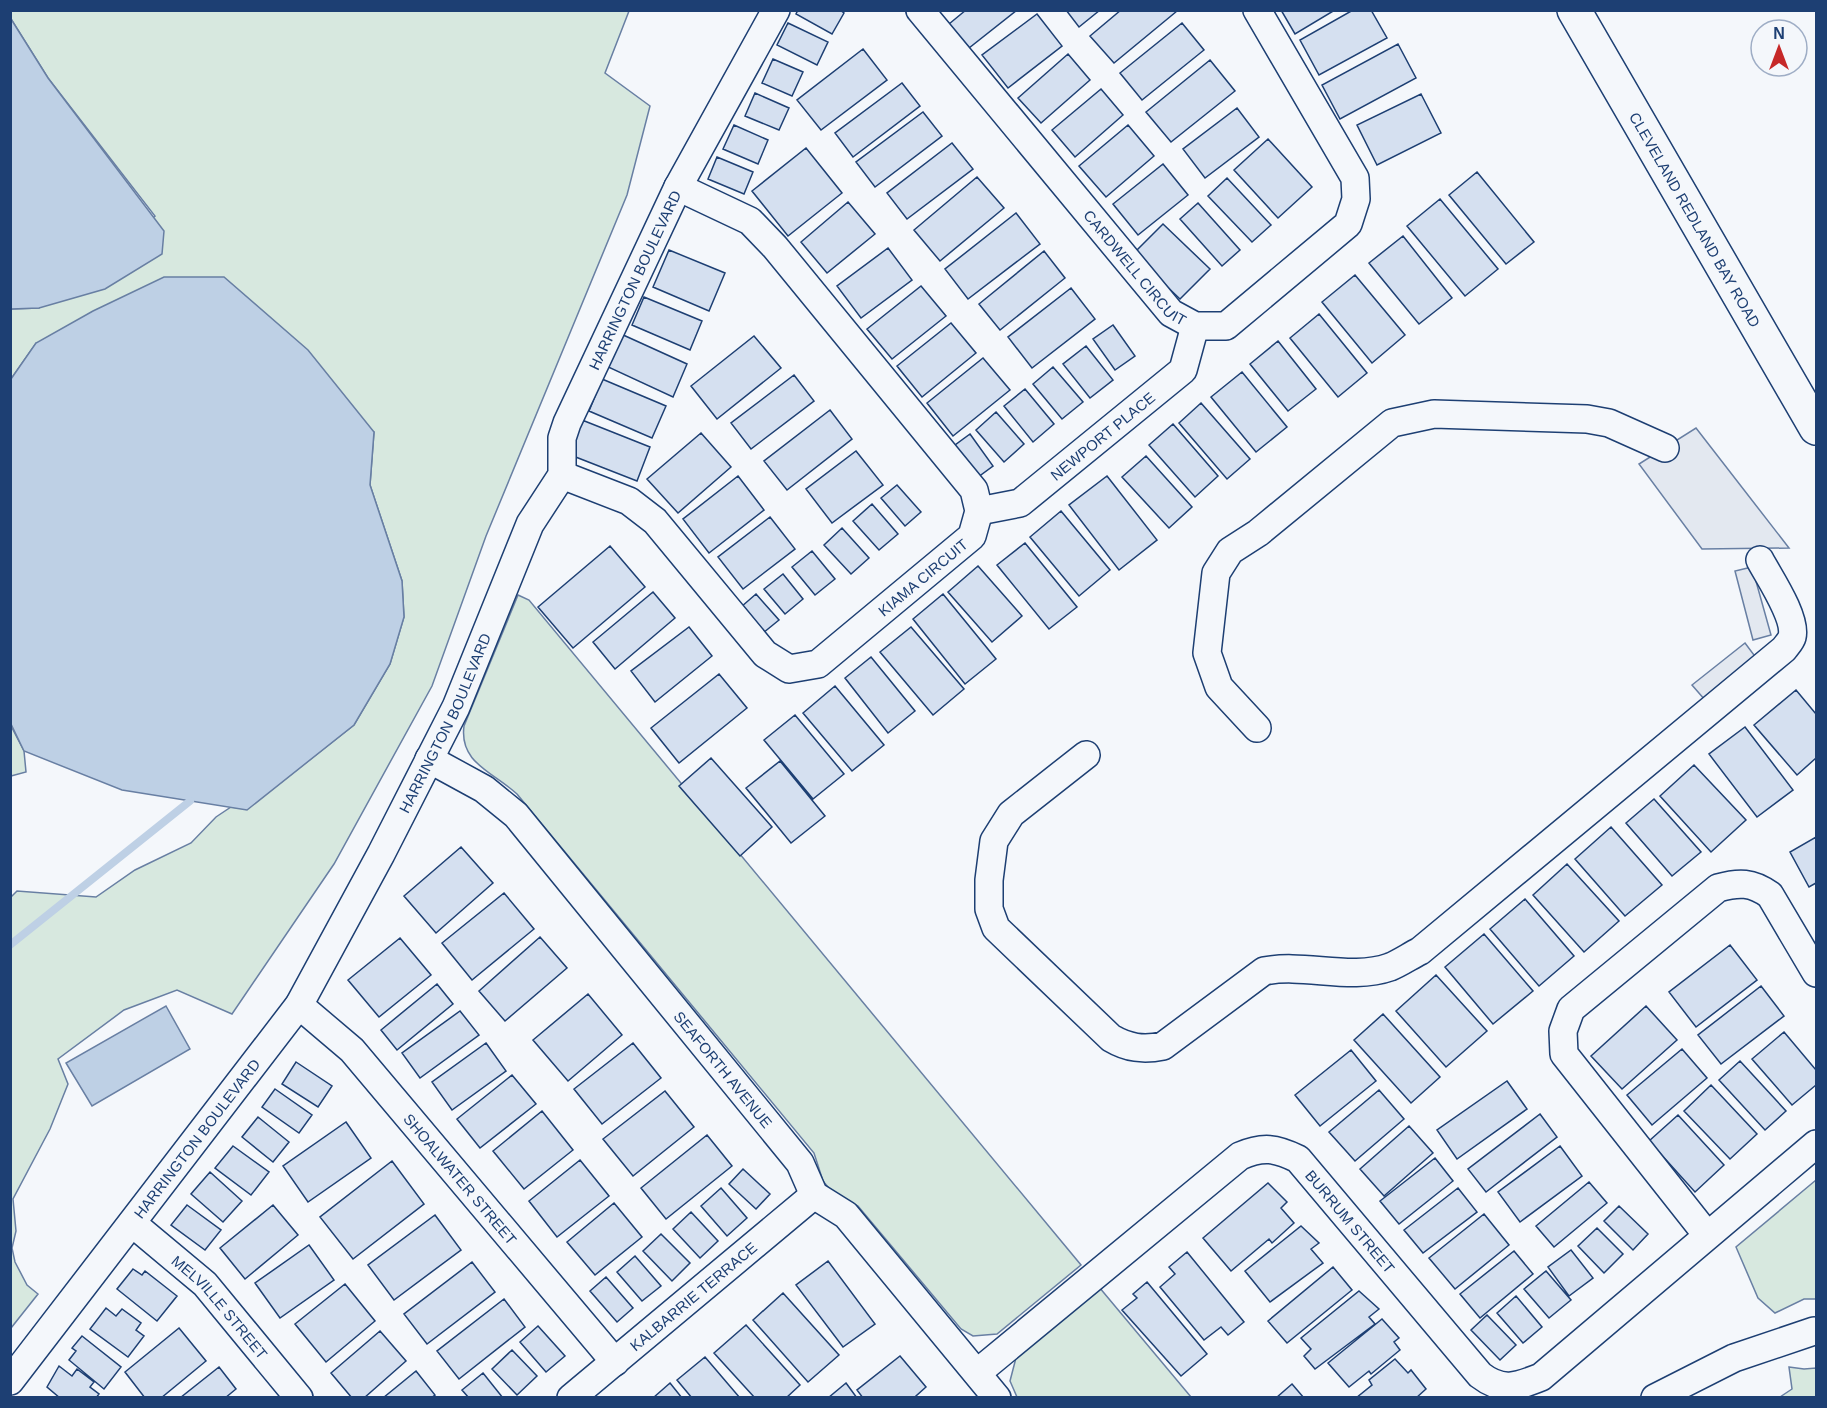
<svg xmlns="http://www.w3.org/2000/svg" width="1827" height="1408" viewBox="0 0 1827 1408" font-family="Helvetica,sans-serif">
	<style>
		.green { fill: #d7e8df; stroke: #687fa3; stroke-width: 1.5 }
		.parking { fill: #e3e8f0; stroke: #687fa3; stroke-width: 1.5 }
		.water { fill: #bed0e5; stroke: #687fa3; stroke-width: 1.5 }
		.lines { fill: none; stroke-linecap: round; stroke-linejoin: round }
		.stream { stroke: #bed0e5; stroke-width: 8 }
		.building { fill: #d5e0f0; stroke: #1d3f73; stroke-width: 1.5 }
		.minor-casing { stroke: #1d3f73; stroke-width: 30 }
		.highway-casing { stroke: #1d3f73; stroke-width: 36 }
		.minor { stroke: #f4f7fb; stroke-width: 27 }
		.highway { stroke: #f4f7fb; stroke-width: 33 }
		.labels { text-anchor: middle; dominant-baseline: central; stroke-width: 4.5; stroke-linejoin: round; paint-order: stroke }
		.street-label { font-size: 15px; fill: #1d3f73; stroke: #f4f7fb }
	</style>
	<rect width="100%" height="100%" fill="#f4f7fb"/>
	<path class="green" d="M11,11H629L605,73L650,106L627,195L486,536L432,686L334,864L232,1014L177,990L124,1010L58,1059L68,1084L50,1129L13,1199L16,1231L12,1248L15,1262L27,1285L38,1294L11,1328V897L17,891L96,897L135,870L191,843L216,817L231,807L247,809L354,725L390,664L404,617L402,581L370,485L374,432L36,343L11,379V309L39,308L155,216L48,78L11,19Z
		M518,595L529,600L1081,1265L997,1334L973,1336L961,1329L858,1206L832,1192L823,1181L814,1153L517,794C493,772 459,763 464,726Z
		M10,724L24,751L26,772L11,776Z
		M1816,1180V1299H1804L1775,1313L1758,1298L1736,1247Z
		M1099,1287L1191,1397H1017L1010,1381L1017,1354Z
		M1789,1367L1804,1369L1816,1368V1397H1780L1792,1389Z"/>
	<path class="parking" d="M1696,428L1789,548L1702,549L1639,464Z
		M1752,567L1771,635L1753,640L1735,571Z
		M1745,643L1757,659L1705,700L1692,685Z"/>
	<path class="water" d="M11,19L48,78L164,231L162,254L105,289L39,308L11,309Z
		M164,277H224L308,350L374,432L370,485L402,581L404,617L390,664L354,725L247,810L122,790L24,751L11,724V379L36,343L93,311Z
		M166,1006L190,1049L92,1106L66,1063Z"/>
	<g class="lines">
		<path class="stream" d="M10,945L190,801"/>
	</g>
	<path class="building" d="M798,10H840L844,13L832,34L796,14Z
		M966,10H1017L969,48L949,24Z
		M1066,10H1100L1079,27Z
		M1121,10H1176L1177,11L1114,63L1090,36Z
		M1281,10H1335L1295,34Z
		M1353,10H1371L1387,38L1319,75L1300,40Z
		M1037,14L1062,46L1008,88L982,55Z
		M788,23L828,42L817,65L777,45Z
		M1182,23L1204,50L1142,100L1120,73Z
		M1398,44L1416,78L1340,119L1322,85Z
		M863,49L887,80L821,130L797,100Z
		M1068,54L1090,80L1041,123L1018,98Z
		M773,59L803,72L792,96L762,83Z
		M1210,60L1235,91L1171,142L1146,112Z
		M902,83L920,106L853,157L835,133Z
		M1101,89L1123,115L1075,157L1052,130Z
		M755,93L789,108L779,130L745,116Z
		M1421,94L1441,133L1377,165L1357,125Z
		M1237,108L1259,137L1205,178L1183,149Z
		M923,112L942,136L875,187L856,162Z
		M734,125L768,140L758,164L723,149Z
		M1128,125L1154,156L1106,197L1079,166Z
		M1268,139L1312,187L1278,218L1234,170Z
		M952,143L973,169L907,219L887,193Z
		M806,148L842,193L788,236L752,191Z
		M717,157L753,172L744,194L708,179Z
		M1163,164L1188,195L1138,235L1113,204Z
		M1477,172L1534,242L1506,264L1449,195Z
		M977,177L1004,208L940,261L914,230Z
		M1227,178L1271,225L1252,242L1208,196Z
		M1440,199L1498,269L1465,296L1407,226Z
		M848,202L875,234L827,273L801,242Z
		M1198,203L1240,250L1222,266L1180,219Z
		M1016,213L1040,244L968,299L945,269Z
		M1163,224L1210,269L1180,299L1133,254Z
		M1403,236L1452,298L1419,324L1369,263Z
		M888,248L912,280L861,318L837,286Z
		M669,250L725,273L709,311L653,287Z
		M1044,251L1065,278L1000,330L979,304Z
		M1355,275L1405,335L1372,363L1322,302Z
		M921,286L946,316L892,359L867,329Z
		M1071,288L1095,319L1032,368L1008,337Z
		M644,297L702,321L690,350L632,325Z
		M1319,314L1367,373L1338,397L1290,338Z
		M951,323L976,353L922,397L897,366Z
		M1113,325L1135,356L1115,370L1093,339Z
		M621,334L687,364L673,397L606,366Z
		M754,336L781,368L717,419L691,386Z
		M1278,341L1316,389L1288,411L1250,364Z
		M1086,346L1113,380L1090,398L1063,364Z
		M983,358L1010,390L953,436L927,403Z
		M1053,367L1083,402L1062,419L1033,384Z
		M1242,372L1287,427L1256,452L1211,397Z
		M794,375L814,401L751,449L731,423Z
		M602,379L666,406L652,438L589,411Z
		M1025,389L1054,424L1033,442L1004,406Z
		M1201,403L1250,459L1227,479L1179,423Z
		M830,410L852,439L787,490L764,461Z
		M996,412L1024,444L1004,462L976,430Z
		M582,420L650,447L637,481L568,454Z
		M1173,424L1218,476L1195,497L1149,445Z
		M701,433L731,467L678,513L647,479Z
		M970,434L993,466L974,480L951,448Z
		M856,451L883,485L832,523L806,489Z
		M1146,456L1192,507L1169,528L1122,477Z
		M738,476L764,510L709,553L683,519Z
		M1107,476L1157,540L1119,570L1069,505Z
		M897,485L921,512L905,526L881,498Z
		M872,504L898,534L879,550L853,521Z
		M1061,511L1110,570L1079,596L1030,537Z
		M770,517L795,549L743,589L718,557Z
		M842,528L869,558L851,574L824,545Z
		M1025,543L1077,607L1049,629L997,565Z
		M610,546L645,587L573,648L538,607Z
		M812,551L835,579L815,595L792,567Z
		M978,566L1022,616L992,642L948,592Z
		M783,574L803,599L785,614L764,589Z
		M653,592L675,618L615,669L593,642Z
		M756,594L779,620L763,633L741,607Z
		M943,594L996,659L965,684L913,619Z
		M689,627L712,656L655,702L631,671Z
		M911,627L964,689L933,715L880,652Z
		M871,657L915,711L888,733L845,678Z
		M719,674L747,708L679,763L651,728Z
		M835,686L884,745L852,771L803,713Z
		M1796,690L1816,714V758L1797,775L1754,725Z
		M795,715L844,774L813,799L764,740Z
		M1745,727L1793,790L1757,817L1709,754Z
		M711,758L772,827L740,856L679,786Z
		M780,761L825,816L791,843L746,788Z
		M1694,765L1746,820L1711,852L1660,796Z
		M1654,799L1701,852L1672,876L1626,823Z
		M1611,827L1662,885L1625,916L1575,859Z
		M1816,837V883L1809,887L1790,852Z
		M461,847L493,883L436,933L404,896Z
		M1567,864L1619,921L1584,952L1533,895Z
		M504,893L534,929L472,980L442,943Z
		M1525,899L1574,956L1539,986L1490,929Z
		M1484,934L1533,991L1493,1024L1445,967Z
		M540,937L567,968L505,1021L479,991Z
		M400,938L431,975L379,1017L348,980Z
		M1730,945L1757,980L1696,1027L1669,992Z
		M1436,975L1487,1031L1446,1067L1396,1011Z
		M437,984L453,1004L397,1050L381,1030Z
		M1761,986L1784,1016L1721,1064L1698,1035Z
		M588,994L622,1035L568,1081L533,1040Z
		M1646,1006L1677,1040L1622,1089L1591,1056Z
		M460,1011L479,1035L420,1078L402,1053Z
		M1383,1014L1440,1077L1411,1103L1354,1040Z
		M1784,1032L1816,1070V1085L1792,1105L1752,1059Z
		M486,1043L506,1071L452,1110L432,1082Z
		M633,1043L661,1078L602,1124L574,1089Z
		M1682,1049L1707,1078L1652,1125L1627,1095Z
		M1351,1050L1376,1081L1320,1126L1295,1095Z
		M1740,1061L1786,1111L1765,1130L1719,1080Z
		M296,1062L332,1086L318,1107L282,1084Z
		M512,1075L536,1104L480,1148L457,1119Z
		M1507,1081L1527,1109L1457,1159L1437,1130Z
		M1711,1085L1757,1134L1730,1159L1684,1111Z
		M275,1089L312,1115L299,1133L262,1107Z
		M1379,1090L1404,1119L1355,1161L1329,1132Z
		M665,1091L694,1127L633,1176L603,1139Z
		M542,1111L573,1150L524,1189L493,1151Z
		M1540,1114L1557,1137L1486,1192L1468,1169Z
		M1678,1115L1724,1165L1695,1192L1649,1141Z
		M258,1117L289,1142L273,1162L242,1137Z
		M346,1122L371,1158L308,1202L283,1166Z
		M1409,1126L1433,1153L1384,1196L1360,1169Z
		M707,1135L732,1166L666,1219L641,1188Z
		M233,1146L269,1172L251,1195L215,1168Z
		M1560,1146L1582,1176L1520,1222L1498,1192Z
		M1435,1158L1453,1181L1399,1224L1380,1201Z
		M580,1160L609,1196L557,1237L529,1201Z
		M392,1161L424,1204L353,1259L320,1217Z
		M743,1169L770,1194L756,1209L729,1184Z
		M210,1172L242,1201L223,1222L191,1194Z
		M1589,1182L1607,1203L1554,1247L1536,1226Z
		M1268,1183L1287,1202L1281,1208L1294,1223L1272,1243L1269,1239L1231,1271L1203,1238Z
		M721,1188L747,1218L727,1236L701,1206Z
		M1458,1188L1477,1212L1423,1253L1404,1230Z
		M614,1203L642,1237L595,1275L567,1242Z
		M187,1205L221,1230L205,1250L171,1225Z
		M273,1205L298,1235L245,1279L220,1248Z
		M1619,1206L1648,1234L1633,1250L1604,1221Z
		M691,1212L718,1241L700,1258L673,1229Z
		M1484,1214L1509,1245L1455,1289L1429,1258Z
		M435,1215L461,1250L394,1300L368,1265Z
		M1301,1226L1319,1243L1311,1249L1323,1263L1270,1302L1245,1271Z
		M1597,1228L1623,1254L1604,1273L1578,1246Z
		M661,1234L690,1263L672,1281L643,1251Z
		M309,1245L334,1280L280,1318L255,1283Z
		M1571,1250L1593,1278L1569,1296L1548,1267Z
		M1514,1251L1533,1274L1480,1318L1460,1294Z
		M1187,1252L1244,1322L1228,1335L1221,1327L1204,1340L1160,1287L1175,1274L1169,1267Z
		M635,1256L661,1286L642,1301L617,1272Z
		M828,1261L875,1324L843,1347L796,1285Z
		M472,1262L495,1292L427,1344L404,1314Z
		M1333,1267L1352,1290L1287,1343L1268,1321Z
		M133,1269L142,1275L145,1271L177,1296L157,1321L117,1289Z
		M1546,1271L1571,1300L1549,1318L1524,1289Z
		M606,1277L633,1308L617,1322L590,1291Z
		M1147,1282L1207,1354L1181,1376L1122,1310L1137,1298L1133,1294Z
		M345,1284L375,1321L326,1362L295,1324Z
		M1359,1291L1379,1309L1369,1317L1375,1324L1315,1369L1304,1356L1311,1349L1301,1338Z
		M783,1293L839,1355L808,1382L753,1320Z
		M1516,1296L1542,1327L1523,1343L1497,1313Z
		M504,1299L525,1327L459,1379L437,1351Z
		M106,1308L116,1316L122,1309L141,1323L136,1330L144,1336L128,1357L90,1329Z
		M1487,1315L1516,1345L1500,1360L1471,1330Z
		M1382,1319L1399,1338L1394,1342L1400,1350L1371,1374L1369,1371L1349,1387L1328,1363Z
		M746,1325L800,1385L786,1398H755L714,1353Z
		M538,1326L565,1356L546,1372L520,1342Z
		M179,1328L206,1361L161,1398H145L125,1372Z
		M380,1331L406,1361L364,1398H352L331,1373Z
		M82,1336L121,1367L104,1389L69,1360L76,1351L72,1348Z
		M512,1350L537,1376L517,1395L492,1369Z
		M900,1356L926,1387L916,1396L917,1398H863L857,1390Z
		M705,1357L740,1398H692L677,1380Z
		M1395,1359L1408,1373L1411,1370L1426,1389L1416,1398H1356L1372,1385L1369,1380Z
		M59,1366L72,1376L77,1369L94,1382L90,1387L99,1394L96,1398H60L47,1387Z
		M219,1367L236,1389L225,1398H180Z
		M416,1371L435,1395L431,1398H383Z
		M483,1373L503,1398H469L462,1390Z
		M670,1383L682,1398H653Z
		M846,1383L857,1398H828Z
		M1292,1384L1304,1398H1276Z"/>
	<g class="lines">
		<defs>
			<g id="minor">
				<path id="s1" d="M920,10L1171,313L1195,326H1226L1348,224L1356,199L1355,178L1257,10"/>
				<path id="s2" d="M562,475L629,501L655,521L765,654L789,669L818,664L972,536L979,511L974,490L775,247L750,221L678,187"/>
				<path id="s3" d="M979,511L1020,503L1183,370L1195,326"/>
				<path d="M1257,728L1219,687L1207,653L1216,573L1230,551L1258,533L1392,423L1434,414L1587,419L1609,423L1665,448"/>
				<path d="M1086,755L1011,814L994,841L989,880V909L996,928L1111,1038C1128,1048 1143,1050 1163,1046L1264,971C1305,963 1351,981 1390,967C1400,963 1410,956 1420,951L1784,649C1786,646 1791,641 1792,637C1797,618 1769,577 1760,560"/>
				<path id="s4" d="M429,759L484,789L516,815L800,1163L814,1195L846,1215L997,1398"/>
				<path id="s5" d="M299,1005L352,1050L615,1362"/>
				<path id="s6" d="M132,1223L205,1284L299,1398"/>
				<path d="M1707,1235L1564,1054L1563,1031L1571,1009L1718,888C1739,882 1752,882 1770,895L1816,973"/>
				<path id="s7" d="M977,1373L1240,1156C1263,1146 1276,1148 1298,1159L1480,1375C1502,1392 1516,1387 1541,1377L1816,1144"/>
				<path id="s8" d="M10,1381L299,1005L381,854L456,707L530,524L562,475V438L567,423L678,187L776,10"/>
				<path id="s9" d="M571,1398L814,1195"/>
				<path d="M1655,1398L1734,1358L1814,1331"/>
			</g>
			<g id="highway">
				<path id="s10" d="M1574,10L1816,428"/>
			</g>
		</defs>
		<use href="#minor" class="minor-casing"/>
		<use href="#highway" class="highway-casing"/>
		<use href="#minor" class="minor"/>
		<use href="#highway" class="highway"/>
	</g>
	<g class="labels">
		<g class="street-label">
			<text stroke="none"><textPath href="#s10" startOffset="242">CLEVELAND REDLAND BAY ROAD</textPath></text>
			<text stroke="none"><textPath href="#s1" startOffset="336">CARDWELL CIRCUIT</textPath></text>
			<text stroke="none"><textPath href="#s8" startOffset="1278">HARRINGTON BOULEVARD</textPath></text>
			<text stroke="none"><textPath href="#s3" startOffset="148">NEWPORT PLACE</textPath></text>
			<text stroke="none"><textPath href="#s2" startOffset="471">KIAMA CIRCUIT</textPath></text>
			<text stroke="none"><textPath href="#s8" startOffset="792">HARRINGTON BOULEVARD</textPath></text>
			<text stroke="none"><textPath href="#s4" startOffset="432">SEAFORTH AVENUE</textPath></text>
			<text stroke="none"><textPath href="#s8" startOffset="306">HARRINGTON BOULEVARD</textPath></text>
			<text stroke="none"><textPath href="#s5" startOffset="238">SHOALWATER STREET</textPath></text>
			<text stroke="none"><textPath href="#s7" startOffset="483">BURRUM STREET</textPath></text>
			<text stroke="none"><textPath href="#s9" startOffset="159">KALBARRIE TERRACE</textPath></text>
			<text stroke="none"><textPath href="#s6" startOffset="122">MELVILLE STREET</textPath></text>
		</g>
	</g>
	<rect width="1827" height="1408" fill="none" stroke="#1d3f73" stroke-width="24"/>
	<g transform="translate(1779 48)"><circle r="28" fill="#f4f7fb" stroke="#9eadc5" stroke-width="1.5"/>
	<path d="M0-4.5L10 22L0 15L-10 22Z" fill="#c62828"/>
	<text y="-9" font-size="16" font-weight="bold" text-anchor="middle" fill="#1d3f73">N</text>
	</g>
</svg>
